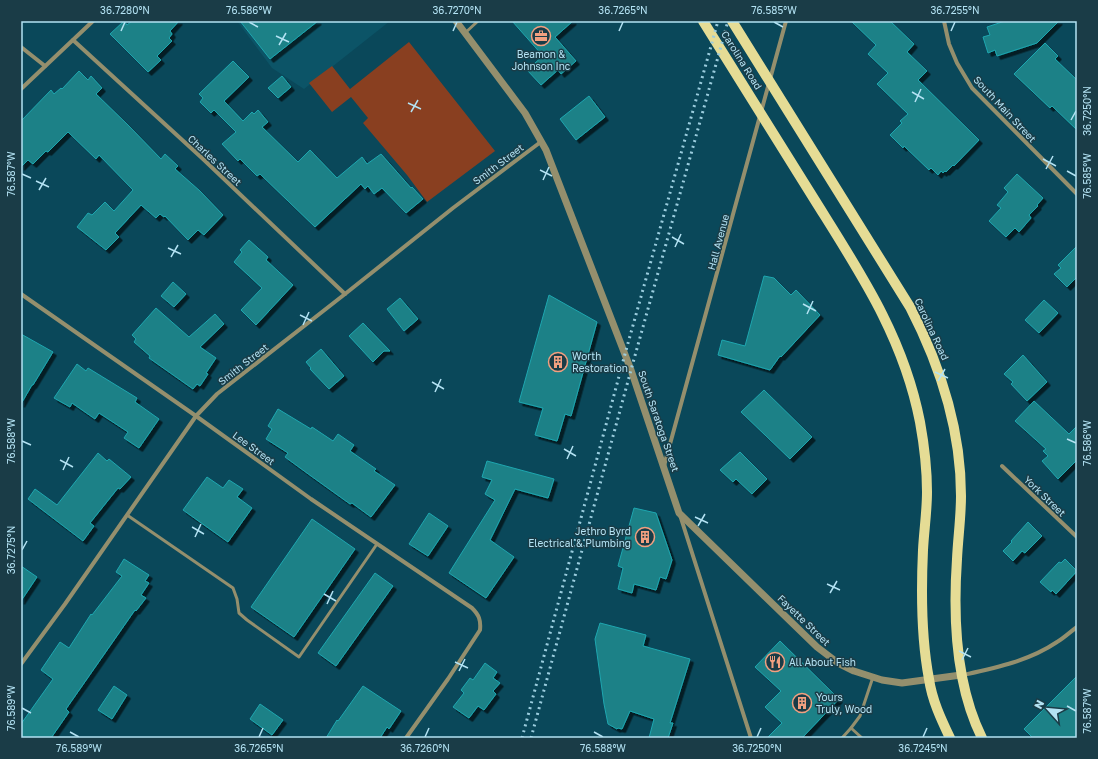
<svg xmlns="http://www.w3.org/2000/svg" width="1098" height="759" viewBox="0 0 1098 759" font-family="'Golos Text',sans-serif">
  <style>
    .built { fill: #0c5467 }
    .green { fill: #893f20 }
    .building { fill: #1d8187; stroke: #1ea7b0; filter: url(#shadow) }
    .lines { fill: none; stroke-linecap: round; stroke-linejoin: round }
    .service { stroke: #948f6d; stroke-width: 3 }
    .minor { stroke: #948f6d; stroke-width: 4 }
    .tertiary { stroke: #948f6d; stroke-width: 7 }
    .primary { stroke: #e5dc95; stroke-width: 10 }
    .rail { stroke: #9bcdde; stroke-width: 3; stroke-dasharray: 2 4; stroke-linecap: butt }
    .ticks { fill: none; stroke: #b3e2f3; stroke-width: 1.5 }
    .labels { text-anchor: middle; stroke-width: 3; stroke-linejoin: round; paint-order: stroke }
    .poi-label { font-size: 10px; fill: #b3e2f3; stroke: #1a3c47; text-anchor: start }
    .street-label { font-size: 10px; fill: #b3e2f3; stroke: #1a3c47 }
    .neatline { fill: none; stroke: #b3e2f3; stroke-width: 1.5 }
    .ticks-label { font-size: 10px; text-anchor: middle; fill: #b3e2f3 }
  </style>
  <defs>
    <filter id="shadow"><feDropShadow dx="3.5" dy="3.5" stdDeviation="0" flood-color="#0009"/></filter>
  </defs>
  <rect width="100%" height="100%" fill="#0a485a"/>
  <polygon class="built" points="237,21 390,21 304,89 272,68"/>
  <polygon class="green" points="409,42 495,151 427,202 407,175 363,123 368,118 351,97 332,112 309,83 332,66 350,89"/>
  <g class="building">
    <polygon points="124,21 127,25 132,21 179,21 170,31 172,34 169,38 172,41 157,56 161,60 148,72 110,34"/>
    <polygon points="240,21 318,21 270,59"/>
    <polygon points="512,21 573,21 555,37 576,61 561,74 558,70 541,85 527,70 543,56"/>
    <polygon points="851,21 890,21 914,44 907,52 927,71 918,80 979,140 954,166 953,165 946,172 945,171 943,173 941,171 938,175 931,168 929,170 904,146 903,148 890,135 902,123 900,121 908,114 877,84 888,73 868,54 876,45"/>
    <polygon points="1005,21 1059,21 1037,43 997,56 995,50 988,53 983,37 990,35 987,27"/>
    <polygon points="1045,43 1058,56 1055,59 1077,80 1077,130 1052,106 1050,108 1014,74"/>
    <polygon points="233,61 249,77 224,101 243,121 252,112 254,114 258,110 268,122 262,127 298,162 310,150 337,178 362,157 367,164 381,154 404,180 411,188 412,187 423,199 406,213 382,188 374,194 368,186 365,189 361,184 315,227 260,174 257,176 240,159 238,161 222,144 236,132 214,110 211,113 200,102 203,98 199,94"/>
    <polygon points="79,71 88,80 91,76 102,88 96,94 128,125 161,159 165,154 178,166 175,169 200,191 223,215 204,235 198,230 188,240 165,216 164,217 160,214 156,218 141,205 115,233 119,237 106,250 77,227 88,213 92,215 105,202 114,211 133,190 99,155 96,159 68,132 48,152 46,151 33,164 28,160 21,167 21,121 51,90 54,94 61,88 62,89"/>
    <polygon points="282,76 291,87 278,98 268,88"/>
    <polygon points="589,96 605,117 576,140 560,119"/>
    <polygon points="1017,174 1043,198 1037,205 1038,206 1029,215 1031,218 1019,232 1015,228 1006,237 989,221 1001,208 997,205 1008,192 1004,188"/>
    <polygon points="249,240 268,257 266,260 293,285 256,325 241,310 262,288 234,262 242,252 240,250"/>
    <polygon points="1077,246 1077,277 1067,287 1054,274 1061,268 1058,265"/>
    <polygon points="764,276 774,278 791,295 796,290 820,315 781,357 780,356 770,370 718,355 722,340 745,346"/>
    <polygon points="173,282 186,294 174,307 161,296"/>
    <polygon points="549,295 597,322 571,416 565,414 557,441 535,435 543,408 519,402"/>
    <polygon points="400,298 418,319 404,331 387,309"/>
    <polygon points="1044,300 1058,313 1039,333 1025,320"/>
    <polygon points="156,308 189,337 215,314 224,324 200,347 216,358 206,373 208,374 200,386 197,384 193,389 149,358 150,356 134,342 136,339 132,335"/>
    <polygon points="363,323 390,351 384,351 373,362 349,336"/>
    <polygon points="21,334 53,352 33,385 32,385 21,404"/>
    <polygon points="321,349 344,376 329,389 310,369 311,368 306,362"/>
    <polygon points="1023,355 1047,382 1027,401 1011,384 1013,382 1004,374"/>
    <polygon points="77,364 86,371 88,368 137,398 135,402 159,419 139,448 124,438 128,432 99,413 95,419 72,403 70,407 54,398"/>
    <polygon points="764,390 812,437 790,459 741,412"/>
    <polygon points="1034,401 1069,434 1077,426 1077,460 1058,479 1042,461 1048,456 1043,451 1046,449 1015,421"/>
    <polygon points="278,409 311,429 312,427 333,441 338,434 354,445 350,451 376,469 374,471 395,485 371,517 352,503 350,504 311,476 285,457 288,453 266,439 272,429 268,426"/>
    <polygon points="740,452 767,479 752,494 736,479 733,482 720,470"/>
    <polygon points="98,453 107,461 109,459 131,477 120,489 118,488 90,523 94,526 83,541 28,499 35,489 57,505"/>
    <polygon points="487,461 554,479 548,498 515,489 490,540 514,557 486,598 449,573 495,500 485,494 492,480 482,477"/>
    <polygon points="207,477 223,488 229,480 243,489 237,497 252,508 228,542 183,510"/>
    <polygon points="634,508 656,513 672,560 666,579 660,577 656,590 634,584 632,593 618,589 623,568 618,566"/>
    <polygon points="429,513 448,526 428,556 409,544"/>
    <polygon points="312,519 355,549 294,637 251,607"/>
    <polygon points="1028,522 1042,536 1025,553 1022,551 1013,561 1003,551 1012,542 1011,541"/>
    <polygon points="124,559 149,575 145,581 149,583 141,595 146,598 136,611 135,610 66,709 69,712 51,738 21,738 21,724 53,679 41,670 60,642 69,648 91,614 92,615 122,576 116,572"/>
    <polygon points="1065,559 1077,571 1056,594 1052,590 1051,592 1040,582 1059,562 1061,563"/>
    <polygon points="21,566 37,577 21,601"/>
    <polygon points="375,573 393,586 336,666 318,653"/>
    <polygon points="600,623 646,635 643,646 690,659 670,723 673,723 668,738 649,738 654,719 630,711 622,729 618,728 617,729 608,724 604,704 595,639"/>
    <polygon points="780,641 839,699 802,738 767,738 782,723 765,707 781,691 755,667"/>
    <polygon points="485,663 497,672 493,678 500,683 493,691 496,694 484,710 478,706 469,718 453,707 464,693 461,690 470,678 473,680"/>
    <polygon points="1077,676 1077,738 1033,738 1024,729"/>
    <polygon points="114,686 127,695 112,719 98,710"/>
    <polygon points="363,686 401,711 389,729 387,727 380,738 326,738 337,720 338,721"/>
    <polygon points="260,704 283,720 272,735 250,719"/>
  </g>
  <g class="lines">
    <g class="service">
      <polyline points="465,33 478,21"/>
      <polyline points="127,515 233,588 237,599 239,613 247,620 299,657 377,544"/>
      <polyline points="851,728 862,738"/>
      <polyline points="842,738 851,728 860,716 873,677"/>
    </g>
    <g class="minor">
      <polyline points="944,21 949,44 957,63 972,88 1077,194"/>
      <polyline points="73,40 203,159 345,294"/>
      <polyline points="21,47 45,66"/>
      <polyline points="21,89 93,21"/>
      <path d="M21 294 196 416 311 499 472 608C479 615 481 620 480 630L448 679 406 738"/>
      <polyline points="664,466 786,21"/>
      <polyline points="1002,466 1077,537"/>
      <polyline points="680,515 751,738"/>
      <polyline points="21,664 65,604 196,416 217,394 345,294 453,208 542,141"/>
      <path d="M963 675C995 668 1029 661 1057 642 1064 638 1070 632 1077 627"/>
    </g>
    <polyline class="tertiary" points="456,21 525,113 546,150 631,370 679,513 817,647 838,663 854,671 882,680 902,683 961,675"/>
    <g class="primary">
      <path d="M703 21C739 79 775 136 811 194 857 268 903 334 920 422 924 444 927 468 927 492 927 511 924 531 923 550 921 593 921 637 929 679 932 700 941 719 950 738"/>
      <path d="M732 21 910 307C940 365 961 429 961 496 961 517 958 538 957 559 953 617 956 686 982 738"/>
    </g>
    <g class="rail">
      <polyline points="522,738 625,354 718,21"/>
      <polyline points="531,738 631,370 728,21"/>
    </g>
  </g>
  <path class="ticks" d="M249 22 258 27M774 22 783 27M121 31 125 22M453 31 457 22M619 31 623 22M951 31 955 22M276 36 289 42M279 45 286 33M912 92 924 99M915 102 921 89M408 103 421 109M411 112 418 100M1071 120 1076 111M1043 159 1056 166M1046 169 1053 156M540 170 552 176M1067 171 1076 176M22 174 31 178M543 180 549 167M36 181 49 187M39 190 46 178M672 237 684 244M675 247 681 234M168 248 181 254M171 257 178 245M803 304 816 311M807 314 813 301M300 315 312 321M303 325 309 312M935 372 948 378M938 381 945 369M432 382 444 389M435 392 441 379M1067 439 1076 443M22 441 31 445M564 449 576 456M567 459 573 446M60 460 73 467M63 470 69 457M695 517 708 523M698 526 705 514M192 527 204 534M195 537 201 524M22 550 27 541M827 584 840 590M830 593 837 581M324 594 336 601M327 604 333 591M959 651 971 657M962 660 968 648M455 662 468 668M459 671 465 659M1067 706 1076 711M22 708 31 713M70 732 79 737M594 732 603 737M259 737 263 728M425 737 429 728M757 737 761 728M923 737 927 728"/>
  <defs>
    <g id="office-ring" transform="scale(1)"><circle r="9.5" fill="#1a3c47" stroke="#f2a080" stroke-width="1.5"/><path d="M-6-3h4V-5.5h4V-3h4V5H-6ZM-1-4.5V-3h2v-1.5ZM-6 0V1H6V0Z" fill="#f2a080"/></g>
    <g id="building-ring" transform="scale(1)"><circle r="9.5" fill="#1a3c47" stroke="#f2a080" stroke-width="1.5"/><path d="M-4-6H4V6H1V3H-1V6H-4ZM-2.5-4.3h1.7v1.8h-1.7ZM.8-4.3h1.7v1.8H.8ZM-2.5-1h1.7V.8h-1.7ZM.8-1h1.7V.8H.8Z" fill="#f2a080"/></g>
    <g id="restaurant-ring" transform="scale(1)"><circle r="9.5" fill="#1a3c47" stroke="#f2a080" stroke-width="1.5"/><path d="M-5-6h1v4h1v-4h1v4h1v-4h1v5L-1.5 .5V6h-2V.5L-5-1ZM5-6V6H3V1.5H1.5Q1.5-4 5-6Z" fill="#f2a080"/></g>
  </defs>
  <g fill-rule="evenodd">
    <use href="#office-ring" x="541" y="36"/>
    <use href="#building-ring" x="558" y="362"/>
    <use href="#building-ring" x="645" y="537"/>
    <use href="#restaurant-ring" x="775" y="662"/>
    <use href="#building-ring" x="802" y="703"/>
  </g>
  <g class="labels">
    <g class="poi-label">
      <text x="541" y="58" text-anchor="middle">Beamon &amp;<tspan x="541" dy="12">Johnson Inc</tspan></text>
      <text x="572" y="360">Worth<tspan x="572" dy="12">Restoration</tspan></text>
      <text x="631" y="535" text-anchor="end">Jethro Byrd<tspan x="631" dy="12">Electrical &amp; Plumbing</tspan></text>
      <text x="789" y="666">All About Fish</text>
      <text x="816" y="701">Yours<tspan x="816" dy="12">Truly, Wood</tspan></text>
    </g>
    <g class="street-label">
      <text transform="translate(742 60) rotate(58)" y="4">Carolina Road</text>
      <text transform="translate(1005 109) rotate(47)" y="4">South Main Street</text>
      <text transform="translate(215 160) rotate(43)" y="4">Charles Street</text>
      <text transform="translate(498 164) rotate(-37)" y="4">Smith Street</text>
      <text transform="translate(718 242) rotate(-75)" y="4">Hall Avenue</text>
      <text transform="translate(932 329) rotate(65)" y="4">Carolina Road</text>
      <text transform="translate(243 364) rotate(-38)" y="4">Smith Street</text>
      <text transform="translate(659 421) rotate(71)" y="4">South Saratoga Street</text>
      <text transform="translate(254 448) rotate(36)" y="4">Lee Street</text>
      <text transform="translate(1045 496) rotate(44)" y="4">York Street</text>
      <text transform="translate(804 620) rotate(44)" y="4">Fayette Street</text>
    </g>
  </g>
  <rect width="1098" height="759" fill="none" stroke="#1a3c47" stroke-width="44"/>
  <g transform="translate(1048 709) rotate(297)" stroke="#1a3c47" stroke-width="3" paint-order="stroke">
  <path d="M0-3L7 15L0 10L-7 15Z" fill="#b3e2f3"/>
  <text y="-6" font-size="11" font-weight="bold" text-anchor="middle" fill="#b3e2f3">N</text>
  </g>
  <rect x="22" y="22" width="1054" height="715" class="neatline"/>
  <g class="ticks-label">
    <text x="125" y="14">36.7280°N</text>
    <text x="249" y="14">76.586°W</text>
    <text x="457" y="14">36.7270°N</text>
    <text x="623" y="14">36.7265°N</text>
    <text x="774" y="14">76.585°W</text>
    <text x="955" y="14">36.7255°N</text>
    <text transform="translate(1087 111) rotate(-90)" y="4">36.7250°N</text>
    <text transform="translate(11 174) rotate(-90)" y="4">76.587°W</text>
    <text transform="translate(1087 176) rotate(-90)" y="4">76.585°W</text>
    <text transform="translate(11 441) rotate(-90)" y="4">76.588°W</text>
    <text transform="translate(1087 443) rotate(-90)" y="4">76.586°W</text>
    <text transform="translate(11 550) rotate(-90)" y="4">36.7275°N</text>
    <text transform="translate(11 708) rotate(-90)" y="4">76.589°W</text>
    <text transform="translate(1087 711) rotate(-90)" y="4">76.587°W</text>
    <text x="79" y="752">76.589°W</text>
    <text x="259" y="752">36.7265°N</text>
    <text x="425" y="752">36.7260°N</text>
    <text x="603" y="752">76.588°W</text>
    <text x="757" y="752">36.7250°N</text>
    <text x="923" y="752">36.7245°N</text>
  </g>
</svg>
